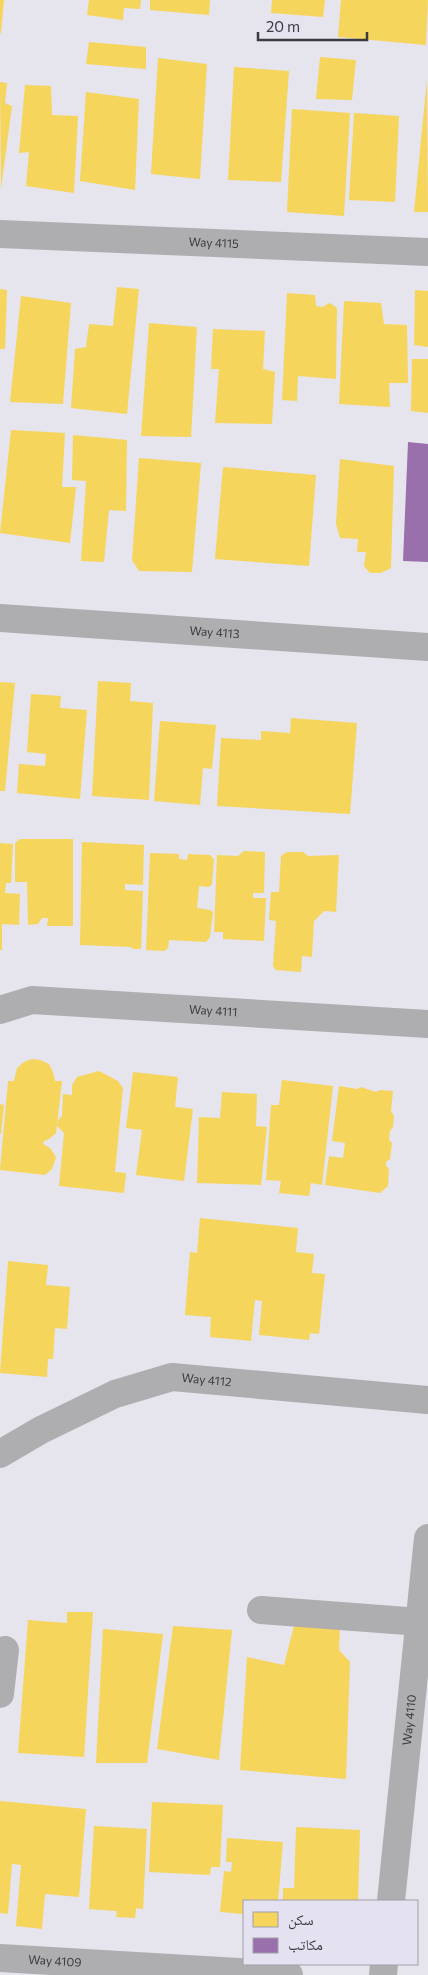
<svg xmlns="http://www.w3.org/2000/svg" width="428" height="1975" viewBox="0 0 428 1975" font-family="Commissioner,'Noto Naskh Arabic',sans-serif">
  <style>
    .homes { fill: #f6d55c }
    .offices { fill: #9970ab }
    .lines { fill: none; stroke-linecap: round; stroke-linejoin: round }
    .minor { stroke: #aeadb0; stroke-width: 28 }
    .labels { text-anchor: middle; stroke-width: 5; stroke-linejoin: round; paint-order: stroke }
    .street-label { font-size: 12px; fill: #3c3a40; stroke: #e4e1f0 }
  </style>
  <rect width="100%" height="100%" fill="#e6e4ec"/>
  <g class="homes">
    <polygon points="0,0 4,0 1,33 0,33"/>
    <polygon points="89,0 141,0 140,9 124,8 123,20 87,15"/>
    <polygon points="150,0 210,0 209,15 150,10"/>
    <polygon points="272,0 325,0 323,17 271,13"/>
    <polygon points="341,0 428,0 426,45 338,37"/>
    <polygon points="89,42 146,47 146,69 86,64"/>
    <polygon points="320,57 356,60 352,100 316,99"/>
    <polygon points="158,58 207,64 200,179 151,174"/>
    <polygon points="234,67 289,71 281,182 228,180"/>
    <polygon points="427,79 428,212 414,212"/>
    <polygon points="0,82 7,83 5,103 12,106 1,189"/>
    <polygon points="25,85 51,86 52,115 78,116 74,193 26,186 29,152 19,153"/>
    <polygon points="86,92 139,99 135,190 80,181"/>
    <polygon points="292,109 350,113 344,216 287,212"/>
    <polygon points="354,113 399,116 395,202 349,200"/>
    <polygon points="117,287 139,289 127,414 71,408 75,349 86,347 89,324 113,326"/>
    <polygon points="0,289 7,290 5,349 0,349"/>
    <polygon points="415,290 428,291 428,347 414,345"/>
    <polygon points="287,293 315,295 316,306 322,307 330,303 337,308 336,379 298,376 297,401 282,400"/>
    <polygon points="21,296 71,303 63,404 10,402"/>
    <polygon points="344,301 381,303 384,324 407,325 408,383 389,383 390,407 339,404"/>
    <polygon points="149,323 197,327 191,437 141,436"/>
    <polygon points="213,329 265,331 263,369 275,372 272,424 215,423 219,369 211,369"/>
    <polygon points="412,359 428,359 428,413 411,411"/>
    <polygon points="11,430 65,433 62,487 76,487 70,543 0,533"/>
    <polygon points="73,435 127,440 126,511 109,510 104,562 81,561 86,481 72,480"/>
    <polygon points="139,458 201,463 192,572 139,571 132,560"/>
    <polygon points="340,459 394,466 391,568 381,573 370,573 364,566 366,552 357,552 358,539 340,538 336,524"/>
    <polygon points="223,467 316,475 309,566 215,559"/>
    <polygon points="98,681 131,683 130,701 153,703 149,800 92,796"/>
    <polygon points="0,682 15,683 5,791 0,791"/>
    <polygon points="31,694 61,696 60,708 87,710 80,799 17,793 19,764 45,766 46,754 27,752"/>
    <polygon points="291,718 357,723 350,814 217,806 221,738 261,740 261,731 290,733"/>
    <polygon points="160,721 216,725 212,769 203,768 200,805 154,801"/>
    <polygon points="20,839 73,839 73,926 47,926 48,918 42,918 38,924 28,925 27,882 15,882 15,843"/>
    <polygon points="82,842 144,845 143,885 125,884 125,890 143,891 141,949 134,949 130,947 80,945"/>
    <polygon points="0,843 13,844 11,883 6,883 5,893 20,894 19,925 2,924 2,950 0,950"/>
    <polygon points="244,851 265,852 264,893 253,893 253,898 266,898 264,941 223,939 223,932 214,932 217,855 238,856"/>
    <polygon points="287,852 303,852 308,856 339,855 336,912 324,911 314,921 312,957 302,956 301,972 276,970 273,966 276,921 269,920 271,892 279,892 281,856"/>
    <polygon points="150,853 179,854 179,859 187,860 188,854 210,855 214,859 212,884 209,887 199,886 197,908 210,910 213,912 210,937 206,942 169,940 168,948 164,951 146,950"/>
    <polygon points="32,1059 40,1060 49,1064 53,1072 55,1081 62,1081 56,1133 49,1139 44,1141 43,1144 50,1148 56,1157 52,1169 45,1175 0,1170 8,1081 14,1081 17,1068 24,1062"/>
    <polygon points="99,1071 118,1081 123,1088 115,1172 126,1173 124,1193 59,1186 64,1133 57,1126 58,1120 62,1116 63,1094 72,1095 72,1085 77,1077"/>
    <polygon points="133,1072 178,1077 175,1107 193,1109 184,1181 136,1175 142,1130 126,1128"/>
    <polygon points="282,1080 333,1086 322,1185 311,1183 309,1196 279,1193 281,1181 266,1180 271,1105 279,1105"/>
    <polygon points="339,1086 357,1089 361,1087 376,1092 380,1090 393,1091 391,1111 394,1116 393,1127 390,1131 389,1140 392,1143 390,1159 386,1162 386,1166 389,1169 388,1186 380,1193 325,1185 329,1156 343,1158 345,1143 332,1141"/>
    <polygon points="222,1092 257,1094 256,1126 267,1127 261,1185 197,1183 199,1117 220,1118"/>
    <polygon points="0,1104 4,1105 1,1134 0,1134"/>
    <polygon points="200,1218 298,1228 296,1252 314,1254 312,1273 325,1274 319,1334 310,1333 309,1340 259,1335 262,1301 255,1300 251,1341 210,1337 211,1317 185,1315 190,1252 197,1253"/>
    <polygon points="8,1261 48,1265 46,1285 70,1287 67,1329 55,1328 53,1359 48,1359 47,1377 0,1373"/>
    <polygon points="67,1612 93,1612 84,1757 18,1753 28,1620 67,1623"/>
    <polygon points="295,1622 340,1625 339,1650 350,1662 346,1779 240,1770 247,1657 284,1665"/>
    <polygon points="173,1626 232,1630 219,1760 157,1749"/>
    <polygon points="103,1629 163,1634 147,1763 96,1763"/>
    <polygon points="0,1801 86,1809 79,1897 45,1894 42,1929 16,1926 21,1865 12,1864 8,1914 0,1913"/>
    <polygon points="152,1802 223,1805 220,1867 211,1867 210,1875 149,1872"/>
    <polygon points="94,1826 147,1829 143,1909 136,1908 135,1918 116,1917 117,1911 89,1909"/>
    <polygon points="296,1827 360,1830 358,1901 283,1901 283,1888 294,1888"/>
    <polygon points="227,1838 283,1842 278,1901 244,1901 243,1914 220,1912 224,1871 231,1872 232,1862 226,1862"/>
  </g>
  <polygon class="offices" points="408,442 428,444 428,562 403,561"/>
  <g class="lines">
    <g class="minor">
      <path id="s1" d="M0 234 428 252"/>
      <path id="s2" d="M0 618 428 647"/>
      <path id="s3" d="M0 1010 32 1000 428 1024"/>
      <path id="s4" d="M0 1454 41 1430 115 1394 172 1377 428 1400"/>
      <polyline points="261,1610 420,1622"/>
      <polyline points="0,1694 5,1650"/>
      <path id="s5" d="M391 1901 428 1538"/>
      <path id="s6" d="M0 1958 289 1975"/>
      <polyline points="383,1975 384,1964"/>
    </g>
  </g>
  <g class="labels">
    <g class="street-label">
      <text dy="4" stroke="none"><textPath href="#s1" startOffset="214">Way 4115</textPath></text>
      <text dy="4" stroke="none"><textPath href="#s2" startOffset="215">Way 4113</textPath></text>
      <text dy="4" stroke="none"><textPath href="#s3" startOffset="215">Way 4111</textPath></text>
      <text dy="4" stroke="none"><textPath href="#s4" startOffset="224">Way 4112</textPath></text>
      <text dy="4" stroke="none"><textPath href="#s5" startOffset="182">Way 4110</textPath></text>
      <text dy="4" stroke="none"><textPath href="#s6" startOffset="55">Way 4109</textPath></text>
    </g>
  </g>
  <rect x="243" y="1900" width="175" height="65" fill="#e4e1f0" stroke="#a19eaa"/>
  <rect x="253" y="1912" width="25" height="15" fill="#f6d55c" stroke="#a19eaa"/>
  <text x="288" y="1925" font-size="15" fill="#3c3a40">سكن</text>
  <rect x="253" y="1938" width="25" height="15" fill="#9970ab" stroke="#a19eaa"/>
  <text x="288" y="1950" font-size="15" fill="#3c3a40">مكاتب</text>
  <path d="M258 32v8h109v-8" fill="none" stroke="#3c3a40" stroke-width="2.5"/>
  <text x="266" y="32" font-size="15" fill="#3c3a40" stroke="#e4e1f0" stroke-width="4" paint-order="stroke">20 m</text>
</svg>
